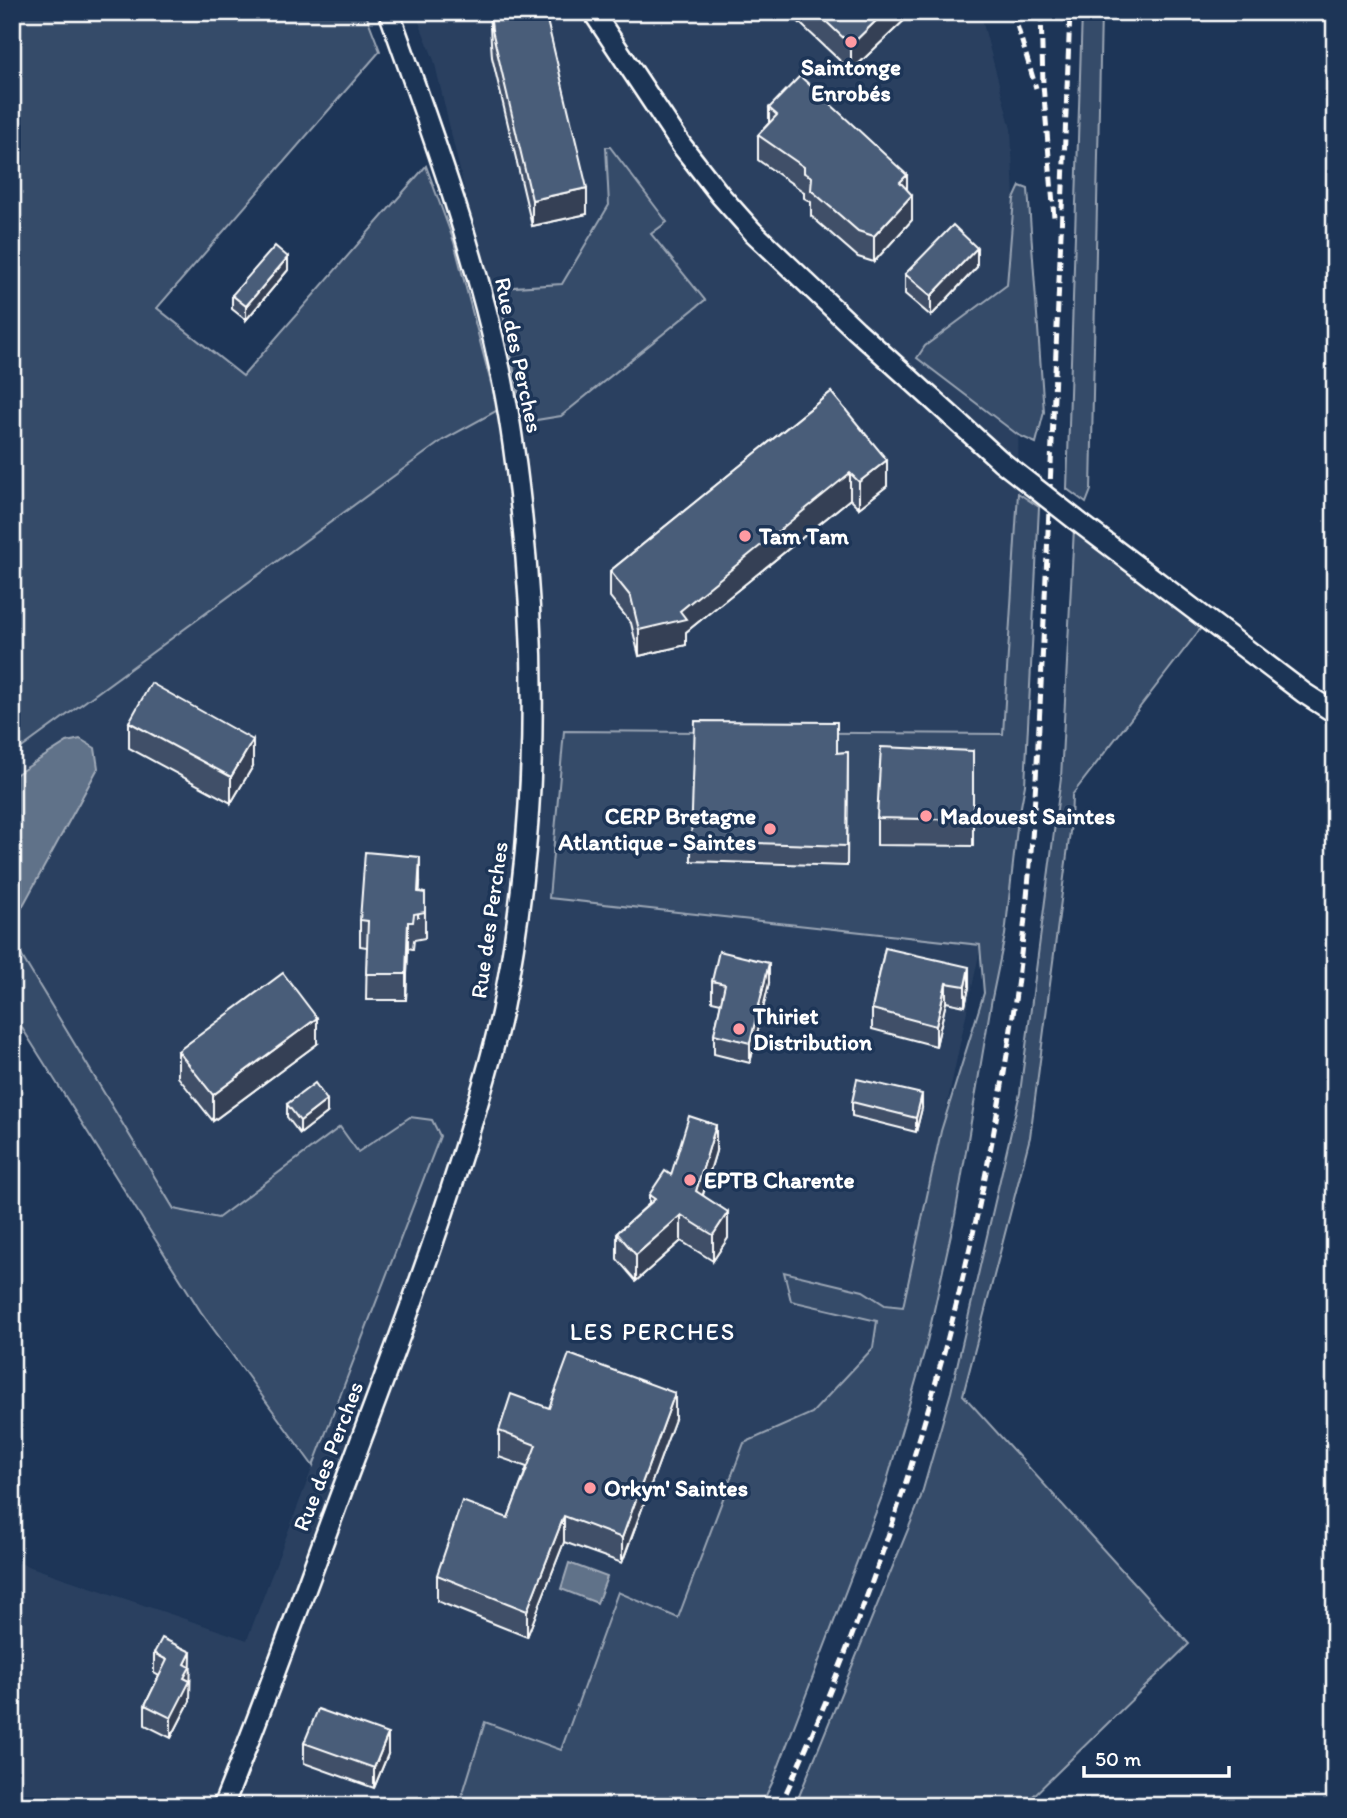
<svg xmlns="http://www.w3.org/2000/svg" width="1347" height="1818" viewBox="0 0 1347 1818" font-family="Itim,sans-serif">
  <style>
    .built { fill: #2a4161 }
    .green { fill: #364b69; stroke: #9aa5b4; stroke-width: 2 }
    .water { fill: #617289; stroke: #a0aab8; stroke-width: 2 }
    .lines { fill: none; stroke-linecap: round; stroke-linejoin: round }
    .minor-casing { stroke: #fff; stroke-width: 24 }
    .minor { stroke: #1d3557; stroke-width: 19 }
    .rail { stroke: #fff; stroke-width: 5; stroke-dasharray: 10 5; stroke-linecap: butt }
    .minor-bridge-casing { stroke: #fff; stroke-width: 24; stroke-linecap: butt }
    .minor-bridge { stroke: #1d3557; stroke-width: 19 }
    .wall { fill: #405068; stroke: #fff; stroke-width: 2 }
    .shaded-wall { fill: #344155; stroke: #fff; stroke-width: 2 }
    .building { fill: #4a5d79; stroke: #fff; stroke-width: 2 }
    .poi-dot { fill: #ff9aa2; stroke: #1d3557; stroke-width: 2.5 }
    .labels { text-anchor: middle; stroke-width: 7; stroke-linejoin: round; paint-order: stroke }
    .poi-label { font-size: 23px; font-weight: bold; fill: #fff; stroke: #1d3557; text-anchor: start }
    .street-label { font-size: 23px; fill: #fff; stroke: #1d3557 }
    .neighbourhood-label { font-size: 24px; letter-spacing: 2px; fill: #fff; stroke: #1d3557 }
  </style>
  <rect width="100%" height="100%" fill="#1d3557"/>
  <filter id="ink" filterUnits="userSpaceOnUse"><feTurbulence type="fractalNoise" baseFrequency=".0143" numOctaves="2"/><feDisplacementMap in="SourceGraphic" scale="14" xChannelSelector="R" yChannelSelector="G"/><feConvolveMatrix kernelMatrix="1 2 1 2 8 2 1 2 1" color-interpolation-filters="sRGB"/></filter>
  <g filter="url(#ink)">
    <polygon class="built" points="415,12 980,12 1011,129 1014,199 1007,285 1019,360 1018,493 1003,735 564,731 549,898 981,945 905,1302 850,1480 744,1443 678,1618 618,1593 561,1750 485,1722 459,1806 12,1806 12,1567 19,1563 247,1640 313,1466 201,1312 12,1012 12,755 443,440 514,401 434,60"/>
    <g class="green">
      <polygon points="12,12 365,12 380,51 157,308 243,376 426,166 454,242 498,410 443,440 12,755"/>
      <polygon points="1082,12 1101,12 1091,490 1086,503 1067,489"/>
      <polygon points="606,147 610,147 667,222 651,234 705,300 561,416 524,422 498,288 562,284 609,205"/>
      <polygon points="1020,186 1028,189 1044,412 1036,443 1018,435 917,358 925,346 1007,285 1014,199"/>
      <polygon points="1018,493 1039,507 1025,785 1017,828 1005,935 992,998 955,1216 926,1346 884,1491 773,1781 761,1806 459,1806 485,1722 561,1750 618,1592 678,1618 744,1443 812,1413 873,1348 877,1321 791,1301 784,1272 863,1291 885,1305 903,1307 941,1131 984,993 980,945 549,898 564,731 1003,734"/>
      <polygon points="1074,528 1201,628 1072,795 1071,824 1030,1137 963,1395 1189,1644 1023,1806 795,1806 920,1500 951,1392 1020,1093 1061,778"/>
      <polygon points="12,940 174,1209 218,1218 340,1127 358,1152 410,1117 432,1120 440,1136 313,1466 201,1312 12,1012"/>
    </g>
    <g class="water">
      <polygon points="80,739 95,748 98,768 20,911 12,913 12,777 67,742"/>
      <polygon points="569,1563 607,1577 597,1603 561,1589"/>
    </g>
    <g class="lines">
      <g class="minor-casing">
        <g id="minor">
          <polyline points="593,12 682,146 721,196 753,232 856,330 1002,462"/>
          <polyline points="1076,520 1304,693 1335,713"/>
          <path d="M223 1806C269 1693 309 1578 352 1464 389 1365 427 1266 459 1164 475 1114 491 1063 502 1011 535 847 540 675 521 508 516 462 510 415 500 369 474 247 431 130 389 12"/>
        </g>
      </g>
      <use href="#minor" class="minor"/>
      <g class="rail">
        <polyline points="1013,12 1036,88"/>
        <polyline points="1041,12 1043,84 1054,217"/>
        <path d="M780 1806C900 1546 979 1270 1017 986 1036 843 1040 699 1047 555 1055 374 1063 193 1070 12"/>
      </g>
      <g class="minor-bridge-casing">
        <polyline id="minor-bridge" points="1002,462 1076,520"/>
      </g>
      <use href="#minor-bridge" class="minor-bridge"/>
    </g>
    <g class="wall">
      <polygon points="489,12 545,12 587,214 532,226 492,57"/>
      <polygon points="788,12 913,12 851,71"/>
      <polygon points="769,108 907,190 912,220 874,262 858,257 811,216 811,202 804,198 804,192 758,160 758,135 769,123"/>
      <polygon points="977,267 931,316 905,294 905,274"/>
      <polygon points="288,270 246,320 232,309 232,295"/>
      <polygon points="831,392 887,486 859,508 850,499 686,632 686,645 639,656 631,623 610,597 610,571"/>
      <polygon points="129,722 253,766 231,803 129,748"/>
      <polygon points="973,751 973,846 877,845 877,818"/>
      <polygon points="848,752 847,866 691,861 691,841 837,753"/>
      <polygon points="420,883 419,892 425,893 425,938 414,940 413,949 408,948 406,1000 366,1000 367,947 360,946 360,920"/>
      <polygon points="885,948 969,987 965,1006 946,1002 936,1046 872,1029 872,1009"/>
      <polygon points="712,981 769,983 750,1063 714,1054 714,1034 721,1003 712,1001"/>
      <polygon points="317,1044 213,1121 178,1077 178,1051"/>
      <polygon points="852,1102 922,1108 916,1132 852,1116"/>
      <polygon points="287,1104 327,1113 300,1134 287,1117"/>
      <polygon points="716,1151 703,1195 728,1238 713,1261 681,1241 636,1281 617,1259 617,1233 649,1204 649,1195 671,1175"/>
      <polygon points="549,1408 675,1419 622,1563 564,1542 527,1637 437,1601 437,1575 508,1518 527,1467 499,1457 499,1431"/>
      <polygon points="154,1653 191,1672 190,1674 190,1701 171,1738 145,1725 145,1705 159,1676 154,1673"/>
      <polygon points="304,1743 388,1754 374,1788 304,1763"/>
    </g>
    <g class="shaded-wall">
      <polygon points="885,12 913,12 851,71 851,45"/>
      <polygon points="907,175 907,201 900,182"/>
      <polygon points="587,188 587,214 532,226 532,200"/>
      <polygon points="912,195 912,220 874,262 874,236"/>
      <polygon points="977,248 977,267 931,316 931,296"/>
      <polygon points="288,257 288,270 246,320 246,306"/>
      <polygon points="887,460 887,486 859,508 859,482"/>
      <polygon points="850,473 850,499 686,632 686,645 639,656 639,630"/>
      <polygon points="253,740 253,766 231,803 231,777"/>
      <polygon points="420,857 420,883 418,918 418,892"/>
      <polygon points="408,922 408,948 406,1000 406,974"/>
      <polygon points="769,963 769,983 750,1063 750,1043"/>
      <polygon points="969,967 969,987 965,1006 965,986"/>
      <polygon points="946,983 946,1002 936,1046 936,1026"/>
      <polygon points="317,1018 317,1044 213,1121 213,1095"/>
      <polygon points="922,1094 922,1108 916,1132 916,1118"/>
      <polygon points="327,1100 327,1113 300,1134 300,1121"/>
      <polygon points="716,1125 716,1151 696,1217 696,1191"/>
      <polygon points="728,1212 728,1238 713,1261 713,1235"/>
      <polygon points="681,1215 681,1241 636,1281 636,1255"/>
      <polygon points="675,1393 675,1419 622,1563 622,1538"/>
      <polygon points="564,1516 564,1542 527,1637 527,1611"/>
      <polygon points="191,1652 190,1701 171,1738 171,1718 185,1664"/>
      <polygon points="388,1734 388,1754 374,1788 374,1768"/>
    </g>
    <g class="building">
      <polygon points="490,12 545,12 587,188 532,200 492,30"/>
      <polygon points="816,12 885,12 851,45"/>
      <polygon points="800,76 907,175 900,182 912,195 874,236 858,231 811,190 812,177 804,173 804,167 758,135 777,115 769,108"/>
      <polygon points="953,225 977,248 931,296 905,274"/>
      <polygon points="275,246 288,257 246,306 232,295"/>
      <polygon points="831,392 887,460 859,482 850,473 680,611 686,619 639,630 631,597 610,571"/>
      <polygon points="151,683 253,740 231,777 129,722"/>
      <polygon points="695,721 837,722 837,753 848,752 847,846 691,841"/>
      <polygon points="881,747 973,751 973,820 877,818"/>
      <polygon points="365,852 420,857 418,892 425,893 425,912 414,914 413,922 408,922 406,974 366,974 368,921 360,920"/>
      <polygon points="885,948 969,967 965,986 946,983 936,1026 872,1009"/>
      <polygon points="719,951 769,963 750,1043 714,1034 725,984 712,981"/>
      <polygon points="283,973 317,1018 213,1095 178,1051"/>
      <polygon points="857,1079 922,1094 916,1118 852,1102"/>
      <polygon points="315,1083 327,1100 300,1121 287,1104"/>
      <polygon points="689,1116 716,1125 696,1191 728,1212 713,1235 681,1215 636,1255 617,1233 655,1199 649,1195 665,1171 671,1175"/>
      <polygon points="569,1354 675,1393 622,1538 564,1516 527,1611 437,1575 462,1501 508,1518 536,1445 499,1431 511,1394 549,1408"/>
      <polygon points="162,1638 191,1652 185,1664 190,1667 184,1678 190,1681 171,1718 145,1705 167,1660 154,1653"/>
      <polygon points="318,1709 388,1734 374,1768 304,1743"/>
    </g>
  </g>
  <g class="poi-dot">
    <circle cx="851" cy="42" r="7"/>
    <circle cx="745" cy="536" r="7"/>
    <circle cx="926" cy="816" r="7"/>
    <circle cx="770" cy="829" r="7"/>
    <circle cx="739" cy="1029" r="7"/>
    <circle cx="690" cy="1180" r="7"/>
    <circle cx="590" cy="1488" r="7"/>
  </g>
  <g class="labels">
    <g class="poi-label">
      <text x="851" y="75" text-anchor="middle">Saintonge<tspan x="851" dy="26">Enrobés</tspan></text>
      <text x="759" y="544">Tam Tam</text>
      <text x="756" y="824" text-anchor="end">CERP Bretagne<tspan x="756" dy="26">Atlantique - Saintes</tspan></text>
      <text x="940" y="824">Madouest Saintes</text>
      <text x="753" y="1024">Thiriet<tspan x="753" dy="26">Distribution</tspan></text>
      <text x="704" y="1188">EPTB Charente</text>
      <text x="604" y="1496">Orkyn' Saintes</text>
    </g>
    <g class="street-label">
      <text transform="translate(519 355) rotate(78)" y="8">Rue des Perches</text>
      <text transform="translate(489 920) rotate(-82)" y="8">Rue des Perches</text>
      <text transform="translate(328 1456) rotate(-69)" y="8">Rue des Perches</text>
    </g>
    <g class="neighbourhood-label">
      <text x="653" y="1340">LES PERCHES</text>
    </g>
  </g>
  <rect width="1347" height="1818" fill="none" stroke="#1d3557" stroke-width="42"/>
  <rect x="21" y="21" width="1305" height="1776" fill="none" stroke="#fff" stroke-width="2.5" filter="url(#ink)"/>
  <path d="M1084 1766v10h145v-10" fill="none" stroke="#ffffff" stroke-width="3.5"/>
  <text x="1095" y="1766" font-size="21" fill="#ffffff" stroke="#1d3557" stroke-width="5" paint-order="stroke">50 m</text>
</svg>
